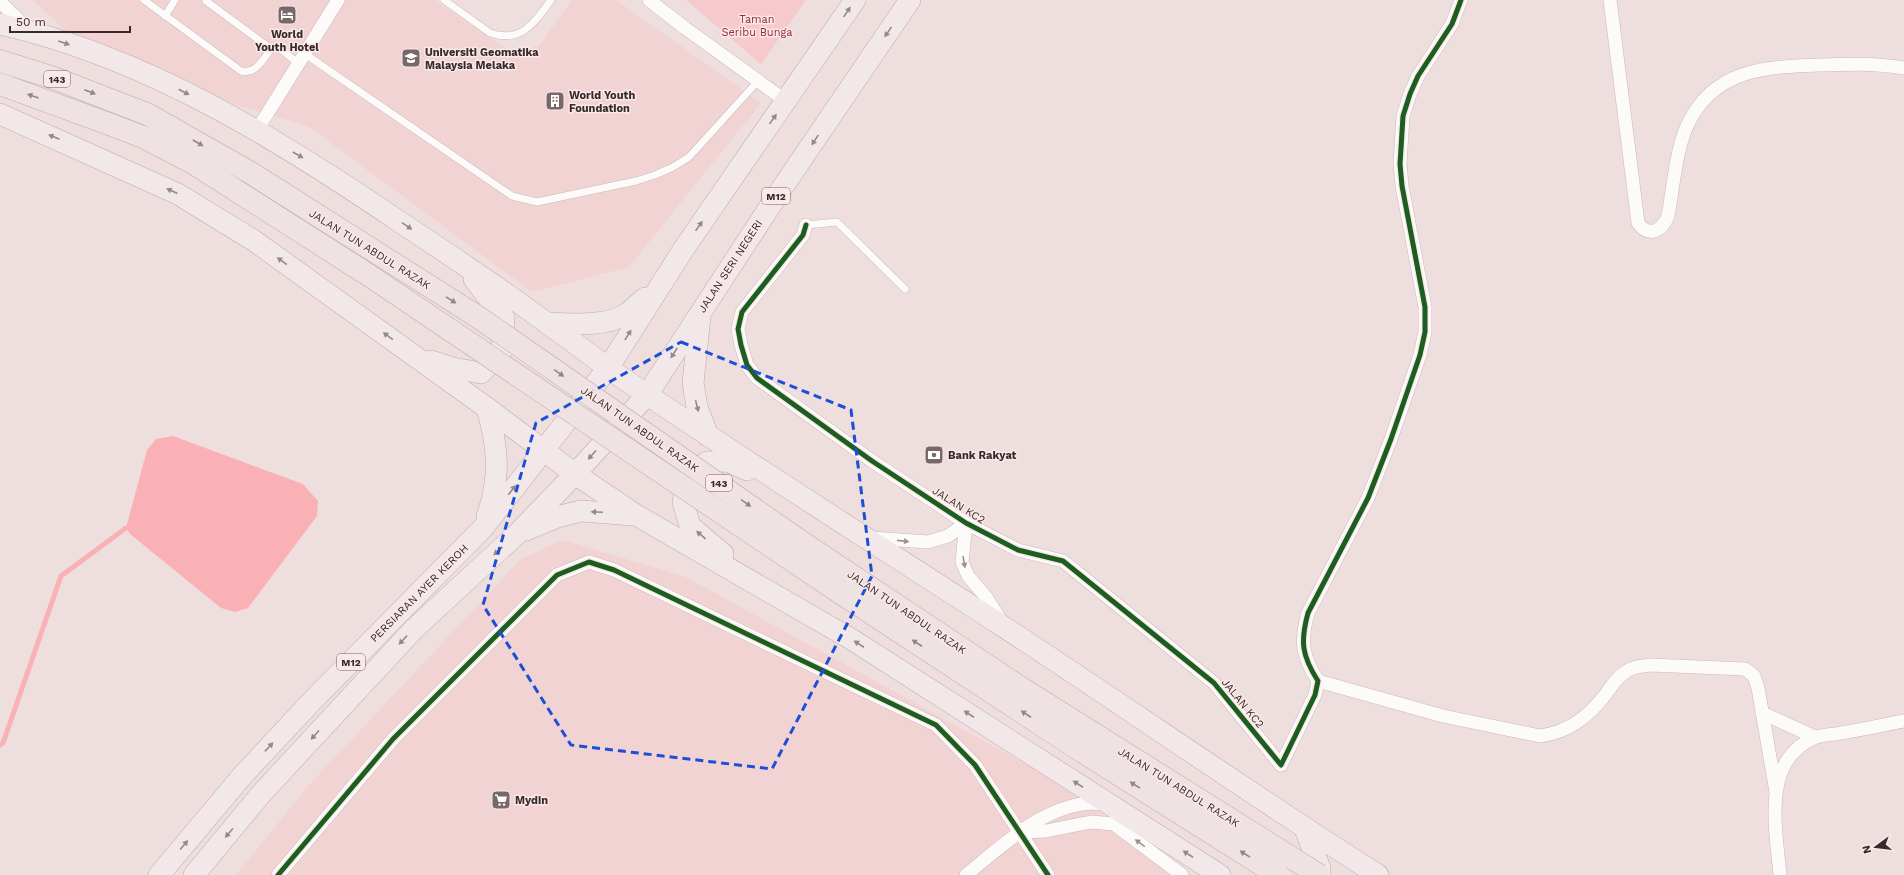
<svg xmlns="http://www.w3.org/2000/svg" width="1904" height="875" viewBox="0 0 1904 875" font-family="'Work Sans',sans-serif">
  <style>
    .built { fill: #f1d3d4 }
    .green { fill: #f6cacc }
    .water { fill: #fab1b6 }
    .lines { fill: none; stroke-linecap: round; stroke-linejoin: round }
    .stream { stroke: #fab1b6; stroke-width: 5 }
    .service-casing { stroke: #c8bbbb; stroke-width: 8 }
    .minor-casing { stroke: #c8bbbb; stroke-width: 14 }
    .primary-casing { stroke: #bfa9aa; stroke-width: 22 }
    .trunk-casing { stroke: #bfa9aa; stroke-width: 23 }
    .service { stroke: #fdfafa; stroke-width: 7 }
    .minor { stroke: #fdfafa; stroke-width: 13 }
    .primary { stroke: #f2e8e9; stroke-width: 21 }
    .trunk { stroke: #efe2e3; stroke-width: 22 }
    .trunk-bridge-casing { stroke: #bfa9aa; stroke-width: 23; stroke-linecap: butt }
    .trunk-bridge { stroke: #efe2e3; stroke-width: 22 }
    .cycleway-casing { stroke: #fbe8e8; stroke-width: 8 }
    .cycleway { stroke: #1b5e20; stroke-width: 5 }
    .oneway { fill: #94898a }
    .oneway2 { fill: #928687 }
    .oneway3 { fill: #9a9292 }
    .marked { fill: none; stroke: #1d4ed8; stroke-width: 3; stroke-dasharray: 8 5; stroke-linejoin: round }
    .labels { text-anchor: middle; stroke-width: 3; stroke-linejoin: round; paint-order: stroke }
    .shield { fill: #fbe8e8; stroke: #716364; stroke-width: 1 }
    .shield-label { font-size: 10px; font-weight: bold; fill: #362a2b }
    .park-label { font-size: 11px; fill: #97293c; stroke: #fbe8e8 }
    .poi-label { font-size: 11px; font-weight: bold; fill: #362a2b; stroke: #fbe8e8; text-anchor: start }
    .street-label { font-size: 11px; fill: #362a2b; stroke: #fbe8e8 }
  </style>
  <rect width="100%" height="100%" fill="#efdede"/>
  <g class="built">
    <polygon points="33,0 434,0 511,52 539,46 572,0 616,0 761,103 629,267 532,292 308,126 239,106 69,34"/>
    <polygon points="563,540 686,577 1031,767 1192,875 236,875 310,784 521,559"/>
  </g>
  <polygon class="green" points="686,0 806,0 761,64"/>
  <polygon class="water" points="173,436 303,484 318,501 317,516 248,608 235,612 221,608 130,534 126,528 147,450 156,439"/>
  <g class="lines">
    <polyline class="stream" points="0,745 3,743 61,576 126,528"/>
    <g class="service-casing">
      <g id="service">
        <path d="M144 0 241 71C256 75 263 59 271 49L278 47 299 64"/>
        <path d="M444 0 490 33C521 44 535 22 551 0"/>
        <polyline points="206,1 271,49"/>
        <polyline points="165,16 175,0"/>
        <polyline points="305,54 512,196 537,202 636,181 655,175 673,167 689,157 759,80"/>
        <polyline points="806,225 837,222 905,289"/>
      </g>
    </g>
    <g class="minor-casing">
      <g id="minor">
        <polyline points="649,0 685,28 786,101"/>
        <path d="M1610 0 1638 223C1649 238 1662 231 1668 216 1673 189 1676 150 1687 126 1713 69 1764 67 1819 65 1848 64 1875 63 1904 68"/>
        <polyline points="0,2 29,30"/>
        <polyline points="257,130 338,0"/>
        <path d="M806 225 803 235 742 312 738 329 741 345 747 365 757 378 872 461 966 523 1018 550 1063 561 1214 683 1281 765 1315 695 1318 681C1302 656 1300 642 1308 613L1368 498 1391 439 1420 355 1425 332V307L1402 186 1400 164 1403 116 1410 94 1418 76 1452 24 1461 0"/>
        <polyline points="966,523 962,562 968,576 986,597 1001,621"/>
        <polyline points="871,538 928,542 948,536 966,523"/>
        <path d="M1318 681 1443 716 1540 736C1569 732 1588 717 1606 694 1612 685 1618 676 1627 671 1634 666 1643 666 1651 665L1745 669 1754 676 1758 688 1776 792"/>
        <polyline points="1762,713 1815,737"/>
        <polyline points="1019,832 1046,831 1091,822 1114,824 1182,875"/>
        <polyline points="278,875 393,739 557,575 589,562 614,570 936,725 975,765 1048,875"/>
        <path d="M966 875C1003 845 1053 796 1105 804"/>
        <path d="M1780 875C1776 829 1761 761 1814 738 1822 734 1833 735 1841 733 1862 730 1883 725 1904 721"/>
      </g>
    </g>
    <g class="primary-casing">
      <g id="primary">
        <path d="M0 24C146 57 278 139 400 222 450 255 500 288 548 324 573 341 596 360 621 377 747 463 876 544 1004 627 1129 709 1252 795 1378 875"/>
        <polyline points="0,114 178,194 253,240 487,408 575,474 636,515 851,639 1220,875"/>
        <polyline points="700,316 693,383 697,407 708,436"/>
        <path d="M547 323C571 324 605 327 626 314 633 309 639 303 645 298"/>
        <polyline points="431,361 453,368 481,373 502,351 504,318 474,279"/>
        <path d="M487 516C501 478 498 447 487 408"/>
        <polyline points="526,530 557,517 581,511 634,515"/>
        <polyline points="723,554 690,526 683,502 688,478 707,462 728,461 747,470"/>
        <polyline points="1305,829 1320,868 1319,875"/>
        <polyline points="159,875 243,775 313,700 483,528 608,368 683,250 855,0"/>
        <polyline points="194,875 261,794 414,629 518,533 575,474 647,395 778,194 910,0"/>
      </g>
    </g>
    <g class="trunk-casing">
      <g id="trunk">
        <polyline points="0,61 54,78 113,101"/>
        <polyline points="0,84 109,124"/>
      </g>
    </g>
    <use href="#service" class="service"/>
    <use href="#minor" class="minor"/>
    <use href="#primary" class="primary"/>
    <use href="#trunk" class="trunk"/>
    <g class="trunk-bridge-casing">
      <g id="trunk-bridge">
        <polyline points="113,101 147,114 251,173 478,317 803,543 1018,686 1319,875"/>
        <polyline points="109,124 143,137 193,163 370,276 839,592 1072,745 1278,875"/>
      </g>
    </g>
    <use href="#trunk-bridge" class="trunk-bridge"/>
    <g class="cycleway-casing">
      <g id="cycleway">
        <path d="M806 225 803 235 742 312 738 329 741 345 747 365 757 378 872 461 966 523 1018 550 1063 561 1214 683 1281 765 1315 695 1318 681C1302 656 1300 642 1308 613L1368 498 1391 439 1420 355 1425 332V307L1402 186 1400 164 1403 116 1410 94 1418 76 1452 24 1461 0"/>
        <polyline points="278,875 393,739 557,575 589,562 614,570 936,725 975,765 1048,875"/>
      </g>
    </g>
    <use href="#cycleway" class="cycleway"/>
  </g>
  <defs><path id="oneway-solid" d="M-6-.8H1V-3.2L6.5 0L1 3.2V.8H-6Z"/></defs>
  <g class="oneway">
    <use href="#oneway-solid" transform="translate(847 12) rotate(-56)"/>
    <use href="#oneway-solid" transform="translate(888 32) rotate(124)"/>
    <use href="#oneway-solid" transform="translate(64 43) rotate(19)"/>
    <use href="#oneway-solid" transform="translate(184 92) rotate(28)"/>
    <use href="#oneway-solid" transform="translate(773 119) rotate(-55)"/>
    <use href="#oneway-solid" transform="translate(54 137) rotate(-157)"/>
    <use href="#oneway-solid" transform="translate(815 140) rotate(124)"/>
    <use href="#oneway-solid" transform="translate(298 155) rotate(30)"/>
    <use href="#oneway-solid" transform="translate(172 191) rotate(-155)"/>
    <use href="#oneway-solid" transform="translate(407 226) rotate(34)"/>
    <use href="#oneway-solid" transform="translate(699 226) rotate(-55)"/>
    <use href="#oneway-solid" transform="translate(282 261) rotate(-144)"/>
    <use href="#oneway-solid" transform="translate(628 335) rotate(-59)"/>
    <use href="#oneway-solid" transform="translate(388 336) rotate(-144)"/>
    <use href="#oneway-solid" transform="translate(674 353) rotate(123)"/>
    <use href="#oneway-solid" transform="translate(697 406) rotate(76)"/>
    <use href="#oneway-solid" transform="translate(592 455) rotate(132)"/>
    <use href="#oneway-solid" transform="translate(512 490) rotate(-52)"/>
    <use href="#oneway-solid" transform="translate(597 512) rotate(-177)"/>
    <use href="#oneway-solid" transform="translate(701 535) rotate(-140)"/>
    <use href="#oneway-solid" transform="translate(498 551) rotate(137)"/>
    <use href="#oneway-solid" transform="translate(403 640) rotate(133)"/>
    <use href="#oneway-solid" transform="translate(859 644) rotate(-147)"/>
    <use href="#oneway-solid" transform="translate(969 714) rotate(-147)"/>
    <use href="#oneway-solid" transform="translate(315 735) rotate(132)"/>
    <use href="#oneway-solid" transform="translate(269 747) rotate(-47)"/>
    <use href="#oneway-solid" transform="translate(1078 784) rotate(-147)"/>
    <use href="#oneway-solid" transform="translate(229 833) rotate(130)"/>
    <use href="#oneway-solid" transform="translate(184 845) rotate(-50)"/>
    <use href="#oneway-solid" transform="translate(1188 854) rotate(-147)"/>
  </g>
  <g class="oneway2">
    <use href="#oneway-solid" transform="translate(90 92) rotate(21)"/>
    <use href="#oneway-solid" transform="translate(33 96) rotate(-161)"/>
    <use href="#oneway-solid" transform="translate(198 143) rotate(30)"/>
    <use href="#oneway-solid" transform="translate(451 300) rotate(32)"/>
    <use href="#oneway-solid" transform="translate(559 373) rotate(35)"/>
    <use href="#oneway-solid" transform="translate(746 503) rotate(35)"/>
    <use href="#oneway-solid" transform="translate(917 643) rotate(-147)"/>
    <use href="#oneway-solid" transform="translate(1026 714) rotate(-147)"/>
    <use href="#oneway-solid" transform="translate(1135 785) rotate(-148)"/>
    <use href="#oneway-solid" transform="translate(1245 854) rotate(-148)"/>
  </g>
  <g class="oneway3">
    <use href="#oneway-solid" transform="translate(903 541) rotate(6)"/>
    <use href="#oneway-solid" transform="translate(964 562) rotate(80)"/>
    <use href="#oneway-solid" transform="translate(1140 843) rotate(-144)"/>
  </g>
  <path class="marked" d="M681 342 851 410 872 576 772 769 571 745 483 605 536 423Z"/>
  <defs>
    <g id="hotel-square" transform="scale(1)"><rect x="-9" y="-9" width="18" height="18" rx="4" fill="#77696a" stroke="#fbe8e8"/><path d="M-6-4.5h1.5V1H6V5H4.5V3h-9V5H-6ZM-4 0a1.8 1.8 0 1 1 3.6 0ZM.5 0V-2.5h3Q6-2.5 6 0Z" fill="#fff"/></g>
    <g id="university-square" transform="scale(1)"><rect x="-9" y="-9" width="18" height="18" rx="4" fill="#77696a" stroke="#fbe8e8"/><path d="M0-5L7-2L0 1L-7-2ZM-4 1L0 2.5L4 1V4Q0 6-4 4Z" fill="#fff"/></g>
    <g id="building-square" transform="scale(1)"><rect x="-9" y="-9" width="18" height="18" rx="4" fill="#77696a" stroke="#fbe8e8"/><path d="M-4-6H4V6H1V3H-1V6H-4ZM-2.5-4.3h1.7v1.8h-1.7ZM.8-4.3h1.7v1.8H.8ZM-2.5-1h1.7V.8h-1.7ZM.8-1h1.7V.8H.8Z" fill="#fff"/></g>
    <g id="bank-square" transform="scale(1)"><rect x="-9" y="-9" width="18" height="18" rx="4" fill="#77696a" stroke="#fbe8e8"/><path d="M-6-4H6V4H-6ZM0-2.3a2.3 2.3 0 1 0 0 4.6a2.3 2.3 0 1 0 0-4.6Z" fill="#fff"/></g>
    <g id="supermarket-square" transform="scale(1)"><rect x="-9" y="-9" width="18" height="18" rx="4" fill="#77696a" stroke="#fbe8e8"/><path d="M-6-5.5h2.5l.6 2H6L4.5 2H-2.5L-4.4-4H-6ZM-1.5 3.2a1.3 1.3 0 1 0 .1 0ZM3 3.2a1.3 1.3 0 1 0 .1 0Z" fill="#fff"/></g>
  </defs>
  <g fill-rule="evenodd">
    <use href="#hotel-square" x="287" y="15"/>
    <use href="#university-square" x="411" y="58"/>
    <use href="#building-square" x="555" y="101"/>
    <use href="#bank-square" x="934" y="455"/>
    <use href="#supermarket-square" x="501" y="800"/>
  </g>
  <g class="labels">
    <g class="shield">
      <rect x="44" y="71" width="26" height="16" rx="3"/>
      <rect x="762" y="188" width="28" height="16" rx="3"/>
      <rect x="706" y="475" width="26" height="16" rx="3"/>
      <rect x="337" y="654" width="28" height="16" rx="3"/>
    </g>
    <g class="shield-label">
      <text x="57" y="83">143</text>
      <text x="776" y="200">M12</text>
      <text x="719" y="487">143</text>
      <text x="351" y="666">M12</text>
    </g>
    <g class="park-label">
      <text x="757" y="23">Taman<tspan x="757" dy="13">Seribu Bunga</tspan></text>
    </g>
    <g class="poi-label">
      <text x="287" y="38" text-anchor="middle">World<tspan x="287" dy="13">Youth Hotel</tspan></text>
      <text x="425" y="56">Universiti Geomatika<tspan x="425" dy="13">Malaysia Melaka</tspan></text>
      <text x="569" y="99">World Youth<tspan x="569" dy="13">Foundation</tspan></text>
      <text x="948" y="459">Bank Rakyat</text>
      <text x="515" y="804">Mydin</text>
    </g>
    <g class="street-label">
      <text transform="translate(370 249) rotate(32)" y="4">JALAN TUN ABDUL RAZAK</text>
      <text transform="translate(730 266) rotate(-57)" y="4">JALAN SERI NEGERI</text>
      <text transform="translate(640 429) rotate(35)" y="4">JALAN TUN ABDUL RAZAK</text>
      <text transform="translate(959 505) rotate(32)" y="4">JALAN KC2</text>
      <text transform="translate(419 593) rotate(-45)" y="4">PERSIARAN AYER KEROH</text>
      <text transform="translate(907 612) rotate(34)" y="4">JALAN TUN ABDUL RAZAK</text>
      <text transform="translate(1243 703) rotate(51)" y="4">JALAN KC2</text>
      <text transform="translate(1179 787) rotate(32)" y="4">JALAN TUN ABDUL RAZAK</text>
    </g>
  </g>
  <g transform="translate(1876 847) rotate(255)" stroke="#fbe8e8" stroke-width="3" paint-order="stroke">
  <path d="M0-3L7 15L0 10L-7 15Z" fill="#362a2b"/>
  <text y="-6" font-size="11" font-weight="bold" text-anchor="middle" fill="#362a2b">N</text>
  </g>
  <path d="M10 26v6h120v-6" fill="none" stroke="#362a2b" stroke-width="2"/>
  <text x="16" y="26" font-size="12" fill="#362a2b" stroke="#fbe8e8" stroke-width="3" paint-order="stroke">50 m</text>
</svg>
